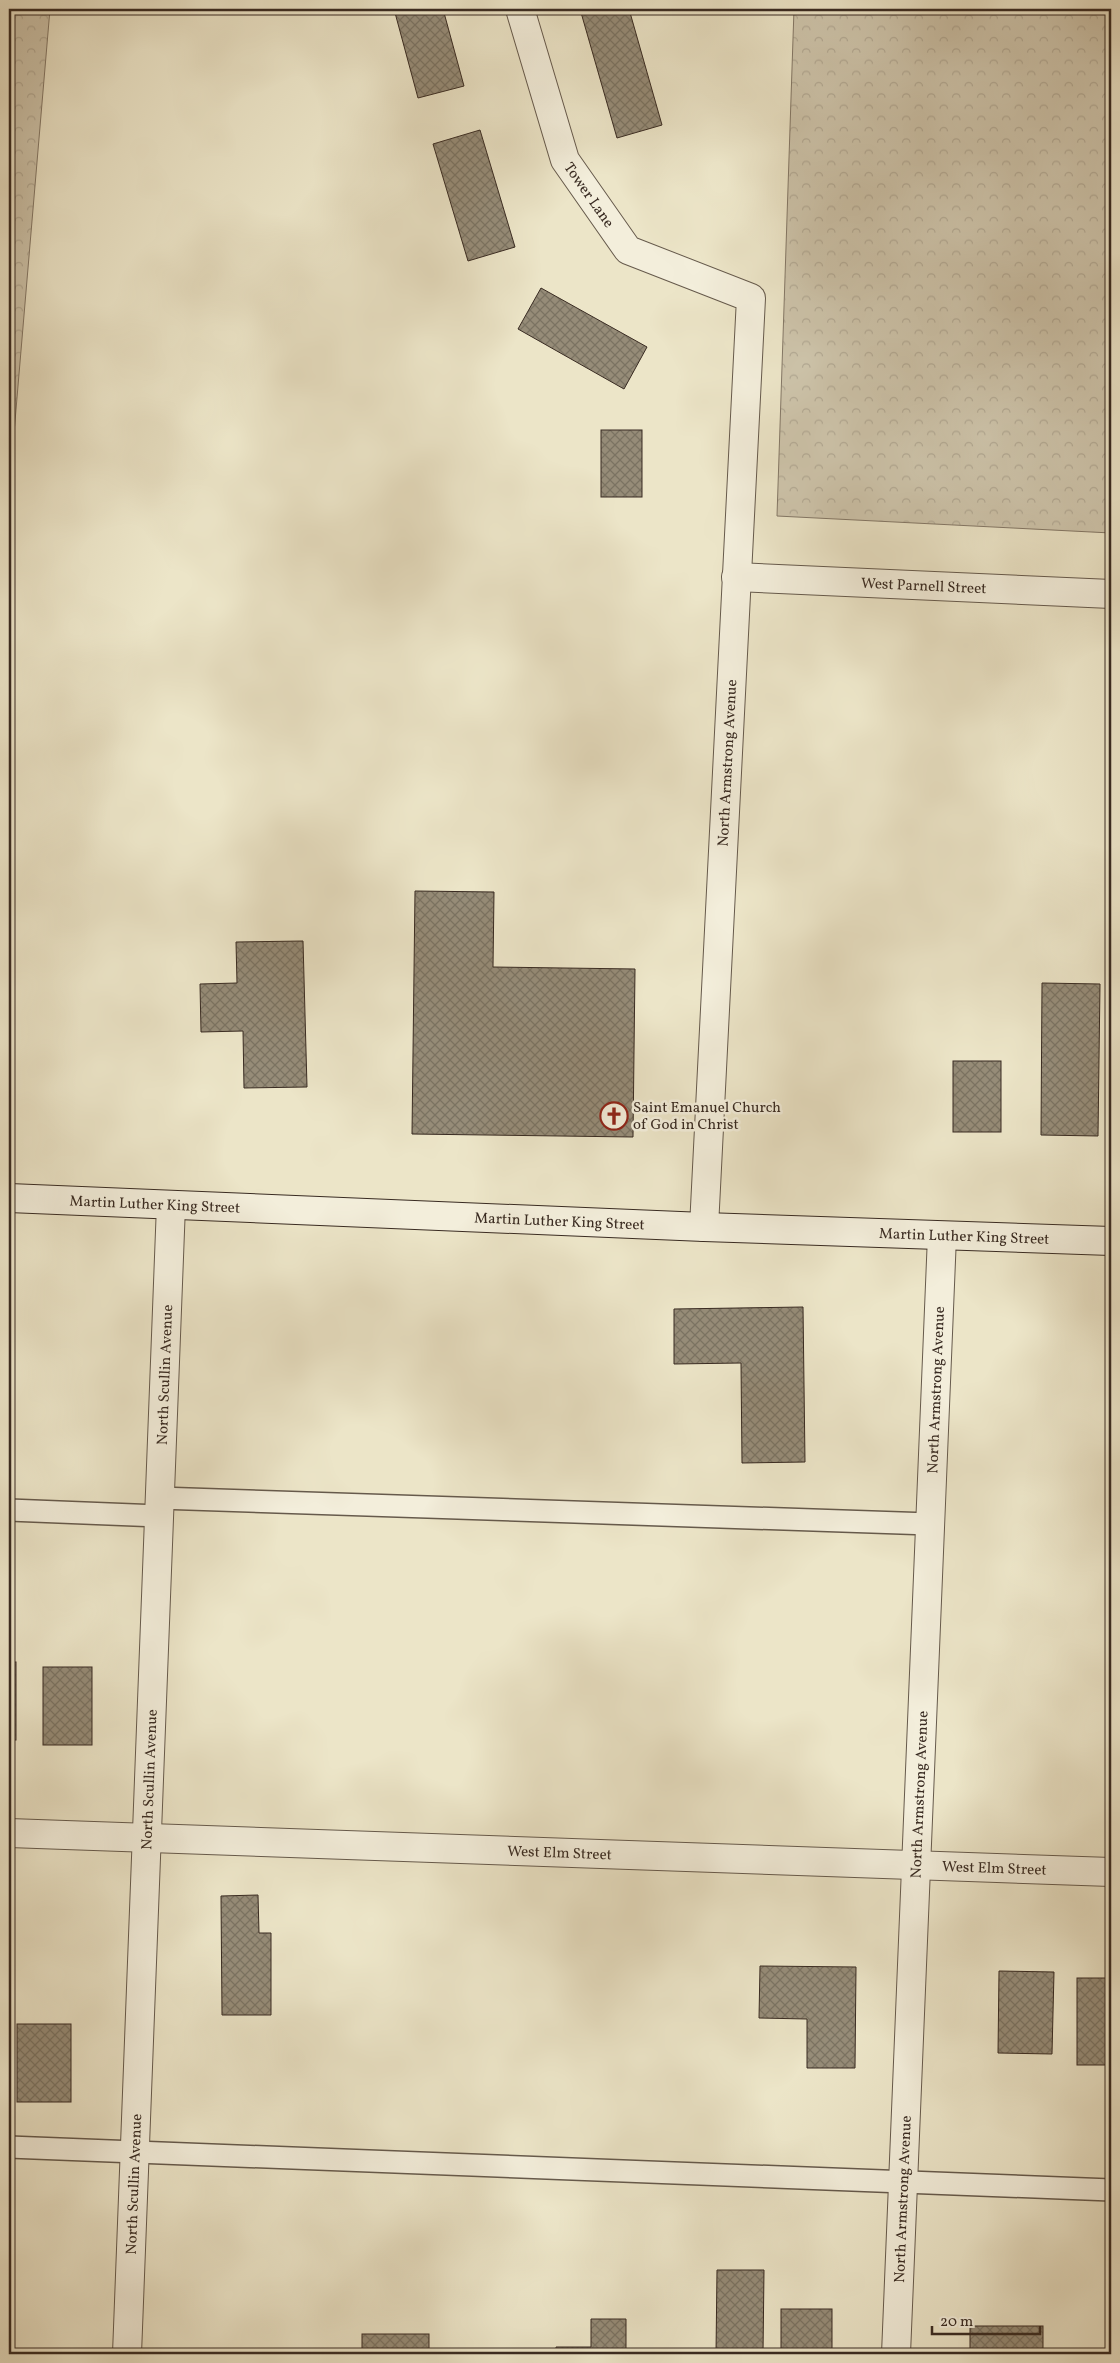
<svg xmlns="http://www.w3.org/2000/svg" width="1120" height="2363" viewBox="0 0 1120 2363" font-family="Vollkorn,serif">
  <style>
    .forest { fill: url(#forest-crowns); stroke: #847867 }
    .building { fill: url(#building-cross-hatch); stroke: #392b22 }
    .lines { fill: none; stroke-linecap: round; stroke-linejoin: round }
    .lane-casing { stroke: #665a4c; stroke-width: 24 }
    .street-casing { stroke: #665a4c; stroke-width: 30 }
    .secondary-casing { stroke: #392b22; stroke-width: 30 }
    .lane { stroke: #f3eedb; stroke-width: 21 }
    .street { stroke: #f3eedb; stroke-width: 28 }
    .secondary { stroke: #f3eedb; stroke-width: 28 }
    .labels { text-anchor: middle; stroke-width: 5; stroke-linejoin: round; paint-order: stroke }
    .street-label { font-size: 15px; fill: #392b22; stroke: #f3eedb }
    .poi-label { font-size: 15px; fill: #392b22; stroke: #f3eedb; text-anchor: start }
  </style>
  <defs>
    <pattern id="forest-crowns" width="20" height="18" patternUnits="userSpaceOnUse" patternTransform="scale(1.25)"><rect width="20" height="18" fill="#cec5ac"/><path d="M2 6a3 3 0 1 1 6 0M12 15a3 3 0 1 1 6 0" fill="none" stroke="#b2a994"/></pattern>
    <pattern id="building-cross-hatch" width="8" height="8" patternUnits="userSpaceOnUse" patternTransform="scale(1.25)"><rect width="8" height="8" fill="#968c78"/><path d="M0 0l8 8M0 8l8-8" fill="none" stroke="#7b7362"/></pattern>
  </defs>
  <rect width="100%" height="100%" fill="#ece5c8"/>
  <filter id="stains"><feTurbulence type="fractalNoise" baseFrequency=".004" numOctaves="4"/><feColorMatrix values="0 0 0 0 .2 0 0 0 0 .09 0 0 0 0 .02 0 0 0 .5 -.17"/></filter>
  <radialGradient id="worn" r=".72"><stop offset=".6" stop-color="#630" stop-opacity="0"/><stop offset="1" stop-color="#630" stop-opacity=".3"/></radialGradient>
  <g class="forest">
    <polygon points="9,9 50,9 9,492"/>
    <polygon points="794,9 1111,9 1111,533 777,516"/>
  </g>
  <g class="building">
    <polygon points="394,9 443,9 464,86 418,98"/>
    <polygon points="580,9 629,9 662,125 617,138"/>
    <polygon points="480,130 515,247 468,261 433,144"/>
    <polygon points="541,288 647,347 624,389 518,329"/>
    <rect x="601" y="430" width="41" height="67"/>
    <polygon points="415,891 494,892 493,967 635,969 633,1137 412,1134"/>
    <polygon points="303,941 307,1087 244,1088 243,1031 201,1032 200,984 237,983 236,942"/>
    <polygon points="1042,983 1100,984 1098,1136 1041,1135"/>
    <rect x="953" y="1061" width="48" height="71"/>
    <polygon points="803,1307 805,1462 742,1463 741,1363 674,1364 674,1309"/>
    <rect x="9" y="1662" width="7" height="78"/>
    <rect x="43" y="1667" width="49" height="78"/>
    <polygon points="258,1895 259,1933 271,1933 271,2015 222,2015 221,1896"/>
    <polygon points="760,1966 856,1967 855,2068 807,2068 807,2019 759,2018"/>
    <polygon points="999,1971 1054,1972 1052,2054 998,2053"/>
    <rect x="1077" y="1978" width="34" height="87"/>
    <rect x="17" y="2024" width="54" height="78"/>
    <polygon points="717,2270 764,2270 763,2354 716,2354"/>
    <rect x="781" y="2309" width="51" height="45"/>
    <polygon points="591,2319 626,2319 626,2354 556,2354 556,2347 591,2347"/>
    <rect x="970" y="2326" width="73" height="28"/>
    <rect x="362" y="2334" width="67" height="20"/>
  </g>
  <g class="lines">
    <g class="lane-casing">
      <g id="lane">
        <polyline points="159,1498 930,1524"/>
        <polyline points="9,1510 159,1516"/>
        <polyline points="9,2147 1111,2190"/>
      </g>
    </g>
    <g class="street-casing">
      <g id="street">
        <path id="s1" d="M520 9 565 160 628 250 751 298 704 1227"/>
        <path id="s2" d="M736 577 1111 594"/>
        <path id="s3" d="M9 1833 1111 1872"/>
        <path id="s4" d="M127 2354 171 1205"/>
        <path id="s5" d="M896 2354 942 1236"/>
      </g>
    </g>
    <g class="secondary-casing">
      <g id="secondary">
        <path id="s6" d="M9 1198 704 1227 1111 1241"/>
      </g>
    </g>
    <use href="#lane" class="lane"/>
    <use href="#street" class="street"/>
    <use href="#secondary" class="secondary"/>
  </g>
  <defs>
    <g id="church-ring" transform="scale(1.4375)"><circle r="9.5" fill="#f3eedb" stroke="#8f2418" stroke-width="1.5"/><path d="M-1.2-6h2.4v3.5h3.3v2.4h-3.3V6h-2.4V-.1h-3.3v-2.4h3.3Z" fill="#8f2418"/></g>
  </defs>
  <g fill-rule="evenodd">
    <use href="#church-ring" x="614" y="1116"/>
  </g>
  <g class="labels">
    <g class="street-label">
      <text dy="5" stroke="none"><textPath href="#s1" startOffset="200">Tower Lane</textPath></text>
      <text dy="5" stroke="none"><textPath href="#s2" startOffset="188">West Parnell Street</textPath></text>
      <text transform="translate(727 763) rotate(-87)" y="5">North Armstrong Avenue</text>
      <text dy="5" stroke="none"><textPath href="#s6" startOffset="146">Martin Luther King Street</textPath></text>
      <text dy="5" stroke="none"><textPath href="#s6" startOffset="551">Martin Luther King Street</textPath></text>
      <text dy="5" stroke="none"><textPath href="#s6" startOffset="956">Martin Luther King Street</textPath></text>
      <text dy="5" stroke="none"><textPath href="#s4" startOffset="980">North Scullin Avenue</textPath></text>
      <text dy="5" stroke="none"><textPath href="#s5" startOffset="965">North Armstrong Avenue</textPath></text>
      <text dy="5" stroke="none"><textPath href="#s4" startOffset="575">North Scullin Avenue</textPath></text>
      <text dy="5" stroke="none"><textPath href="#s5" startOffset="560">North Armstrong Avenue</textPath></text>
      <text dy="5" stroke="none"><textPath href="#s3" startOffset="551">West Elm Street</textPath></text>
      <text dy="5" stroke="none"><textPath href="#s3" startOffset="986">West Elm Street</textPath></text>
      <text dy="5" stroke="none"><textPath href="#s4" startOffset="170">North Scullin Avenue</textPath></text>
      <text dy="5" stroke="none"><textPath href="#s5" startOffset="155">North Armstrong Avenue</textPath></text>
    </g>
    <g class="poi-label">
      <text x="633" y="1112">Saint Emanuel Church<tspan x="633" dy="17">of God in Christ</tspan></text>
    </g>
  </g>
  <rect width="1120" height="2363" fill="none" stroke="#ece5c8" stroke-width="30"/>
  <rect x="10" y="10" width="1100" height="2343" fill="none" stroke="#392b22" stroke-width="2.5"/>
  <rect x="15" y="15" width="1090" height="2333" fill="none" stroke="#392b22"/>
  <path d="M932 2326v8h108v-8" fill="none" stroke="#392b22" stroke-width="2.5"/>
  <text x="940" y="2326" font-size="15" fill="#392b22" stroke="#f3eedb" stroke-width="4" paint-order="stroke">20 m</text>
  <rect width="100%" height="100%" filter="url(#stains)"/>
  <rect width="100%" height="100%" fill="url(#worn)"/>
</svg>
